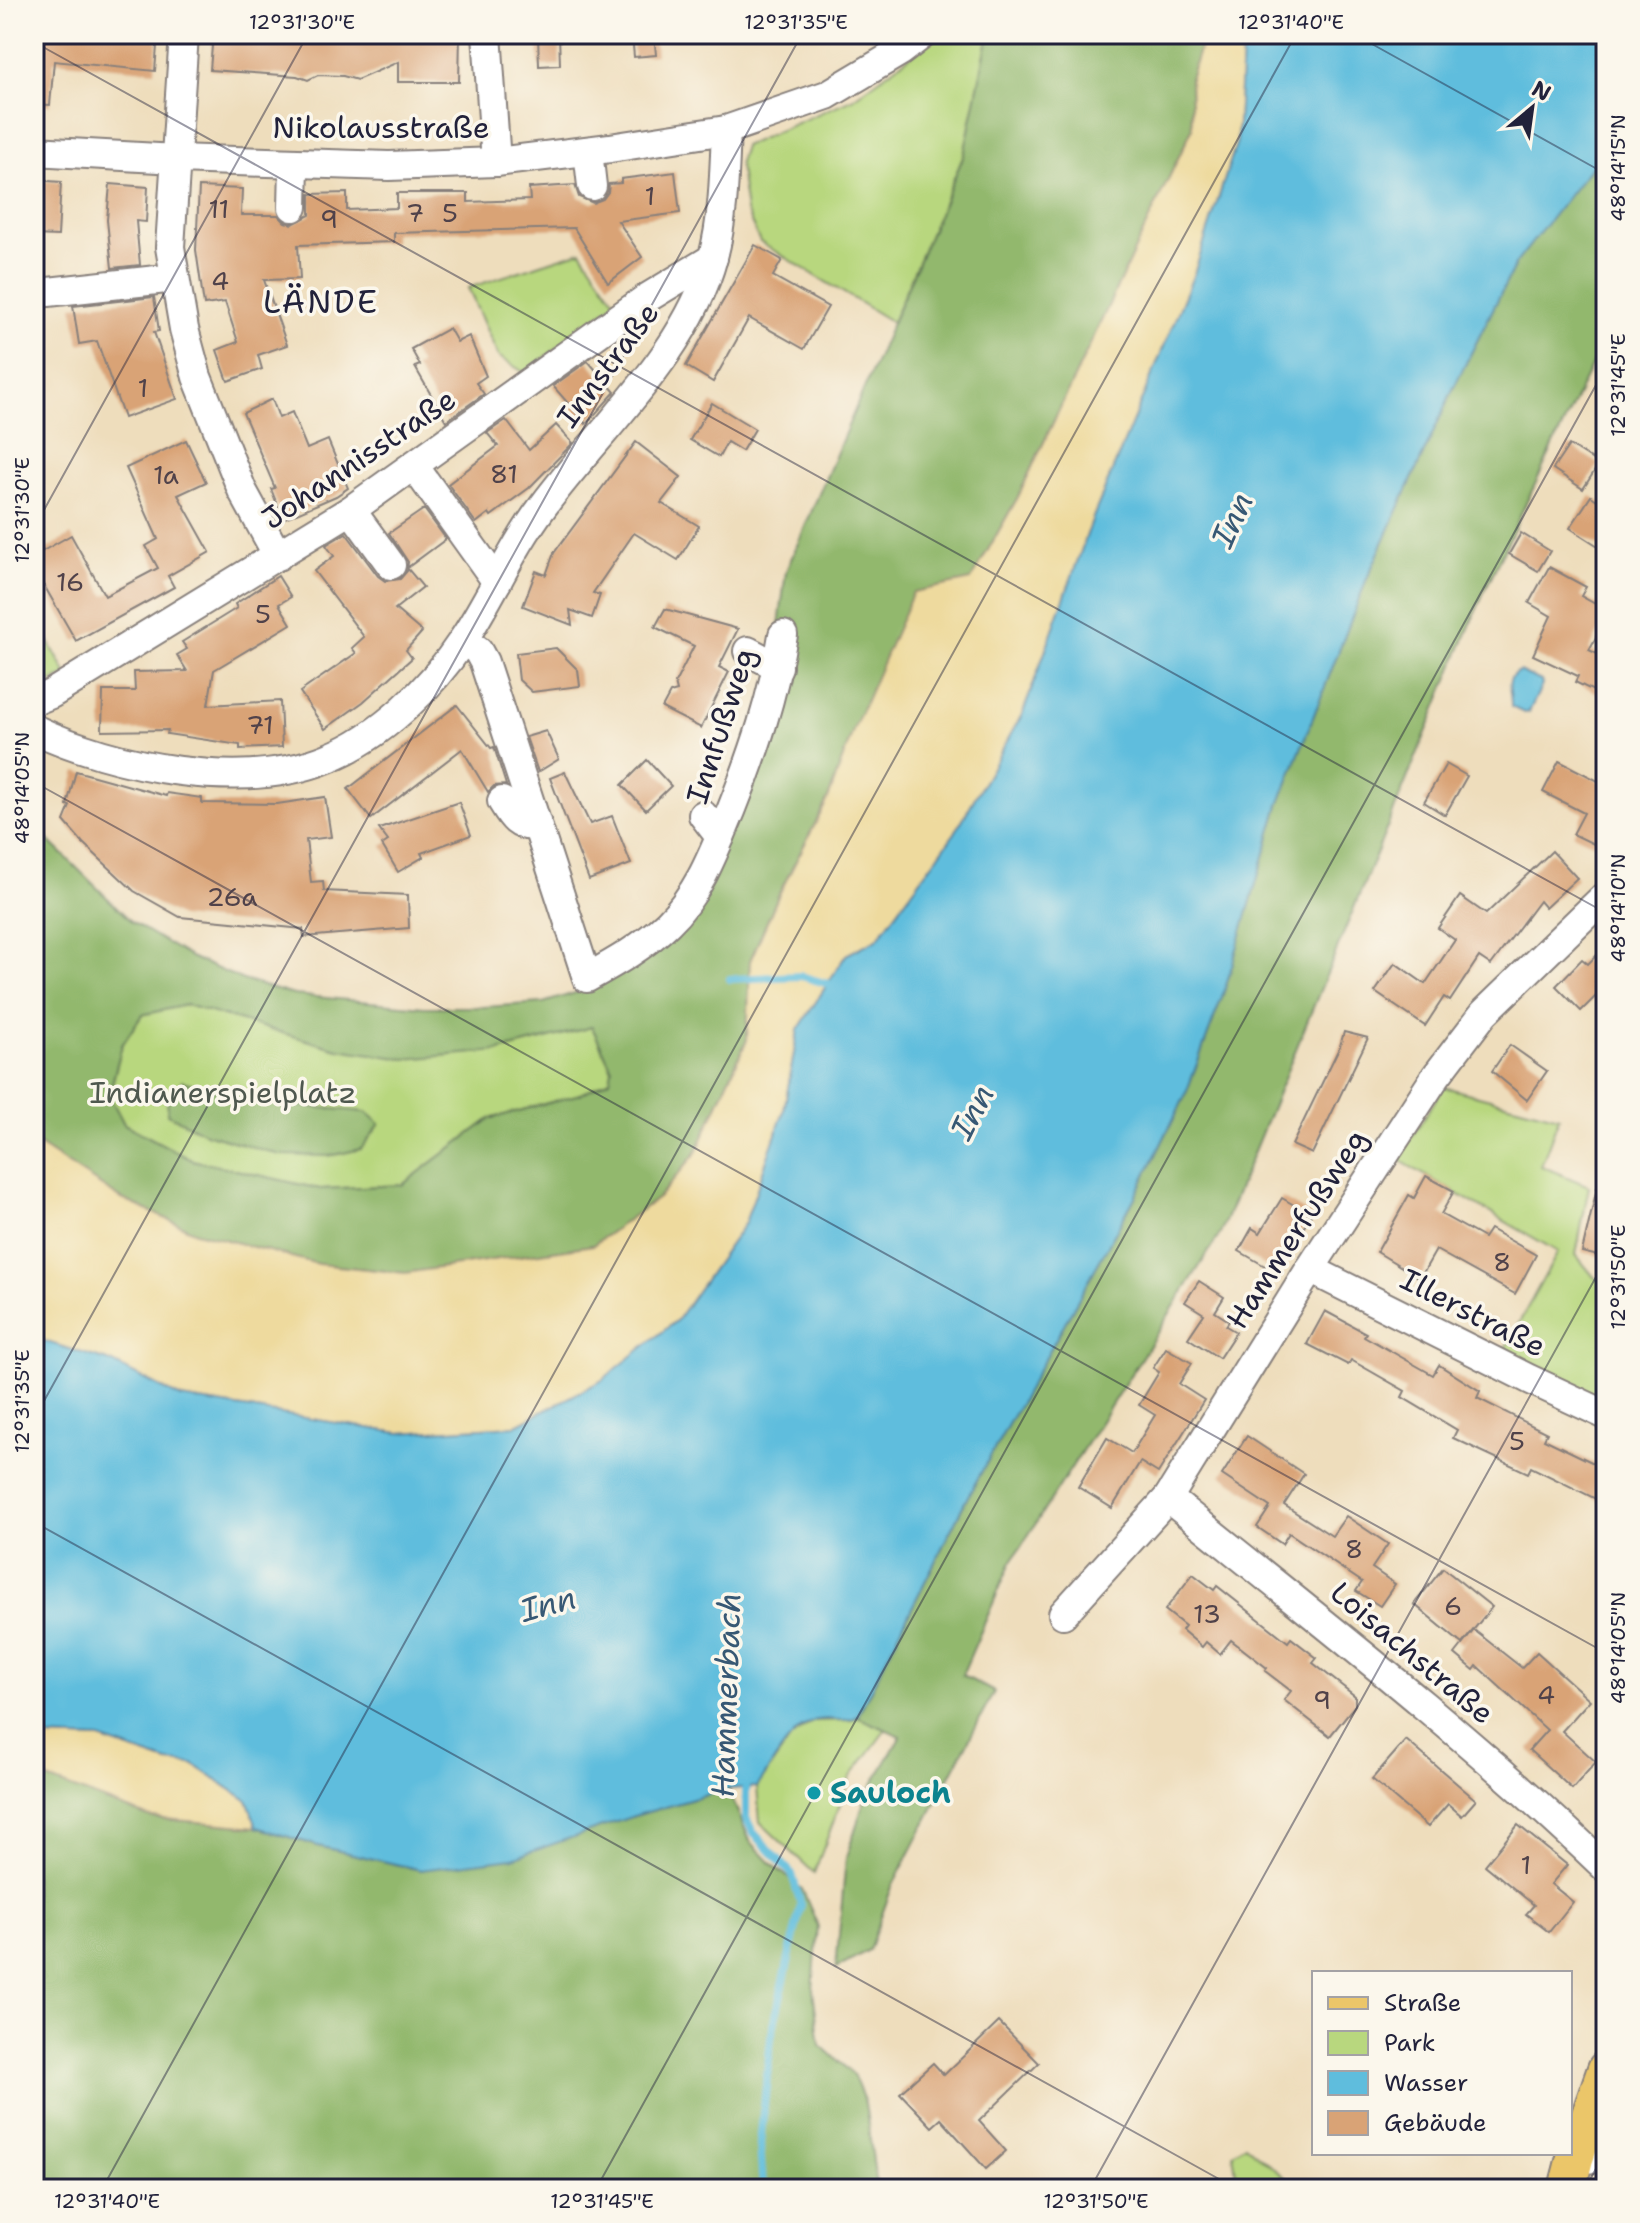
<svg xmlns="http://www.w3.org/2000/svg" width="1640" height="2223" viewBox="0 0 1640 2223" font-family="'Shantell Sans',sans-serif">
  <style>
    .green { fill: #b8d77e; stroke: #6d7c5c; stroke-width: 2 }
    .forest { fill: #92b86d; stroke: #5a6d54; stroke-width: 2; fill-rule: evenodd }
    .sand { fill: #eeda9e; stroke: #887e6c; stroke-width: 2 }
    .water { fill: #5fbddd; stroke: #40708c; stroke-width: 2 }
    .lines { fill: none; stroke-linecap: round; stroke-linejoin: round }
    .stream { stroke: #5fbddd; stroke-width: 8 }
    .building { fill: #d9a376 }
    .minor-casing { stroke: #88807c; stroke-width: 32 }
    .major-casing { stroke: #88807c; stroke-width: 40 }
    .minor { stroke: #fff; stroke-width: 28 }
    .major { stroke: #ebc669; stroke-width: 36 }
    .ticks { fill: none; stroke: #22223b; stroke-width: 2; stroke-opacity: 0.45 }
    .culture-dot { fill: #0f9aa8; stroke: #fbf7ec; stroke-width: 3 }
    .labels { text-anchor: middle; stroke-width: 7; stroke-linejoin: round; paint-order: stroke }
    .number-label { font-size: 26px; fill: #50424a }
    .street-label { font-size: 30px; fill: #22223b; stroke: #fbf7ec }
    .park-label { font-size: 30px; fill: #4f584f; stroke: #fbf7ec }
    .culture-label { font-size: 30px; font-weight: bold; fill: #0d838f; stroke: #fbf7ec; text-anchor: start }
    .neighbourhood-label { font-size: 32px; letter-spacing: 2px; fill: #22223b; stroke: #fbf7ec }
    .water-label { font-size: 32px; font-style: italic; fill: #375874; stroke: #fbf7ec }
    .neatline { fill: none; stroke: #22223b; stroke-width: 3 }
    .ticks-label { font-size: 20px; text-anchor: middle; fill: #22223b }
  </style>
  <rect width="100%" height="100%" fill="#fbf7ec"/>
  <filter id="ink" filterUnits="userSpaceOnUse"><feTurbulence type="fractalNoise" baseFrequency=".0125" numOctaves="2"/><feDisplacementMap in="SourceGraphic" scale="16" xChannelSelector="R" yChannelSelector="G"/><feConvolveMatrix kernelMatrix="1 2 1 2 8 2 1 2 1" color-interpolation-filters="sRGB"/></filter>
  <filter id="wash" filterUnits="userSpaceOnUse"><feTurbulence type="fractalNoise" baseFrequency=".006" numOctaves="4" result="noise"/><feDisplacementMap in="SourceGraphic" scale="32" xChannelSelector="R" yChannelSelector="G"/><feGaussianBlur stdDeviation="1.8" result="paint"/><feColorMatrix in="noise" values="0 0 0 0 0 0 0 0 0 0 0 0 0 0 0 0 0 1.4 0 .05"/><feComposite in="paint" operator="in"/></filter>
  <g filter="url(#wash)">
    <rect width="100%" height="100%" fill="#eeddbc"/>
    <g class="green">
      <polygon points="940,34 989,34 964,155 892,322 760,242 746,211 739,162 744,146 852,99"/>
      <polygon points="581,251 616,302 525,373 498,356 468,288"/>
      <polygon points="34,615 67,675 34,689"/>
      <polygon points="186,1005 338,1049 499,1051 592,1027 612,1069 611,1080 581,1094 490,1119 402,1185 320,1189 192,1160 124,1124 109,1096 122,1045 143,1014"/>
      <polygon points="1444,1087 1559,1117 1541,1166 1589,1186 1576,1255 1594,1277 1606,1285 1606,1401 1503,1352 1558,1252 1397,1159"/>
      <polygon points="857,1717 887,1728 850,1778 814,1873 760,1822 757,1787 791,1738 814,1721 851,1720"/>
      <polygon points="1245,2144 1298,2189 1238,2189 1233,2152"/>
    </g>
    <g class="forest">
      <path d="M989 34H1204L1190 79 1192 129 1018 497 971 580 854 728 828 799 779 894 750 961 747 1039 696 1153 658 1198 593 1245 406 1273 318 1264 196 1232 122 1199 34 1142V826L132 922 190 957 243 980 294 995 424 1007H483L543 1003 594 987 666 936 763 750 786 571 964 155ZM186 1005 338 1049 405 1059 499 1051 592 1027 612 1069 610 1080 580 1094 490 1119 402 1185 320 1189 192 1160 124 1124 109 1095 122 1045 142 1015Z"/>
      <polygon points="1606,148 1606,335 1483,594 1220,1234 1010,1564 962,1675 994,1692 892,1887 869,1950 836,1968 846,1858 866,1796 901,1736 857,1717 967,1498 1133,1201 1185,1096 1226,986 1279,805 1368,576 1453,389 1516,263"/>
      <polygon points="182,1081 256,1102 366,1112 380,1124 361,1149 330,1156 280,1155 205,1133 167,1114 168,1096"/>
      <polygon points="34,1774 152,1818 257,1827 318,1846 421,1870 634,1816 728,1789 750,1841 772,1864 802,1889 818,1926 813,1990 820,2045 853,2074 865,2103 877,2189 34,2189"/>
    </g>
    <g class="sand">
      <polygon points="1204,34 1243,34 1237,141 1194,274 1094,515 1023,713 955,833 877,939 846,955 798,1030 784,1111 745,1223 677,1320 601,1381 515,1426 399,1433 181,1398 111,1362 34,1338 34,1142 122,1199 196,1232 318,1264 405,1273 593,1245 658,1198 696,1153 747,1040 750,961 779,894 828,799 854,728 913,592 971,580 1018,497 1192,129 1190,79"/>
      <polygon points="34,1732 45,1737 100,1739 167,1762 193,1764 247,1800 257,1827 152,1818 34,1774"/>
    </g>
    <g class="water">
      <path d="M1243 34H1606V148L1516 263 1453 389 1368 576 1279 805 1226 986 1185 1096 1133 1201 967 1498 857 1717C844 1724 828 1716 814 1721 787 1732 773 1766 757 1787L728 1789 634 1816 513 1858 421 1870 318 1846 257 1827 247 1800 193 1764 168 1762 100 1739 45 1737 34 1732V1338L111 1362 181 1398 399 1433 515 1426 601 1381 677 1320 745 1223 784 1111 798 1030 846 955 877 939 955 833 1023 713 1094 515 1194 274 1237 141Z"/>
      <path d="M1519 671 1541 681 1542 685 1529 712 1524 713 1511 707C1512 692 1503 679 1519 671Z"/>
    </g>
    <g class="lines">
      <g class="stream">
        <polyline points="730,979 801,976 835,986"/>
        <polyline points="746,1780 746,1818 753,1832 792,1874 801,1905 771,2038 760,2144 763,2189"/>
      </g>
    </g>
    <g id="blocks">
      <g class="building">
        <polygon points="34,34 158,34 155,71 54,61 50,105 34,104"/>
        <polygon points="213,34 460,34 459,82 398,82 398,62 357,80 343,76 318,75 308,80 297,76 210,70"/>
        <polygon points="538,34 559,34 560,65 539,66"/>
        <polygon points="632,34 654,34 656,55 634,57"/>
        <polygon points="675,172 680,213 618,221 642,257 608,283 574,228 394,233 394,242 298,245 300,279 264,280 287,345 258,355 262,369 228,381 217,350 238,342 225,302 204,305 196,250 199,187 242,189 241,215 278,215 285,222 293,224 310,215 310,194 347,193 347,210 397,208 397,193 468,193 468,202 530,200 529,188 575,185 579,197 593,203 603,199 608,192 609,184 621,183 621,179"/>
        <polygon points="34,180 61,182 58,236 34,235"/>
        <polygon points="110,184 148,187 146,222 136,221 140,265 112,268 107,220"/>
        <polygon points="755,245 782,260 773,276 828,307 804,349 749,318 713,382 686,366"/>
        <polygon points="154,297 159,331 154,332 177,399 124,418 97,341 79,344 73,306"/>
        <polygon points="449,328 457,342 469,336 486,376 476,383 484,394 446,421 415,367 420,365 411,349"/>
        <polygon points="588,361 615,392 586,424 553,386"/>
        <polygon points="272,399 279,418 292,412 307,449 328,440 348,488 336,496 283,519 271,489 275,488 243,413"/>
        <polygon points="712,403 755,429 742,451 727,442 719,457 690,440"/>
        <polygon points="506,420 529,450 556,425 573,443 529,488 491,516 489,513 476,523 448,484 498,446 487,433"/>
        <polygon points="186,440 206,482 178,495 210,552 168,576 174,587 76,641 34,568 34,556 71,535 105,596 158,568 146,546 158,539 126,468"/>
        <polygon points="636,442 681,477 661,503 699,526 678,560 634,533 593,593 600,595 592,618 570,610 572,625 523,606 536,571 546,575 554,553"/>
        <polygon points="1569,445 1599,464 1583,489 1553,469"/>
        <polygon points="1591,496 1606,506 1606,551 1570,528"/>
        <polygon points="424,509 446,539 407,568 423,587 395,609 422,632 406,650 412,658 363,702 325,729 300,692 356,653 352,648 364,637 314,571 334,556 326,545 346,533 378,576 385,581 400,579 407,571 408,562 389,533"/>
        <polygon points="1521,533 1550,551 1538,571 1509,554"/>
        <polygon points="1549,567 1586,587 1581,596 1606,610 1606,619 1589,650 1606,658 1606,697 1575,682 1578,676 1533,655 1551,616 1529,603"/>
        <polygon points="278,576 291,597 279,604 291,624 214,670 208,705 280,701 282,747 240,749 240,745 167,734 168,730 102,731 103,691 135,691 134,672 187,671 177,655 187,649 182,642 237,608 235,604"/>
        <polygon points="665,609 738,629 719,667 729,672 701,728 662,708 670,693 677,691 675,683 694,646 655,627"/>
        <polygon points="556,648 578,670 580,686 532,692 519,680 516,653"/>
        <polygon points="457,705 491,748 494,747 506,785 494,786 488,792 462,749 371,819 348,789"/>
        <polygon points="546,731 559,759 538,772 526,737"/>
        <polygon points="647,760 671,786 646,810 622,785"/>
        <polygon points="1559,761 1600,782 1606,771 1606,850 1573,834 1584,813 1543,792"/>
        <polygon points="1446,764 1467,776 1445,815 1424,802"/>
        <polygon points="76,771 166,796 167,793 202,798 202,803 277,804 325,797 331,837 306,840 311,882 323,881 324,891 408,895 409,928 304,937 303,929 180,917 134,891 83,843 64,821 70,806 67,805"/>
        <polygon points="565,772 590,824 612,816 631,864 589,880 550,778"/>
        <polygon points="459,802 471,835 421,853 423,857 398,872 382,845 388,841 379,829"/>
        <polygon points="1552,851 1577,878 1545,908 1539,901 1491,965 1479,957 1450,1001 1444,997 1425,1026 1375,992 1395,963 1425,984 1455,940 1438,928 1460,896 1486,914"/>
        <polygon points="1606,946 1606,986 1581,1011 1556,986 1582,959 1588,964"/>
        <polygon points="1344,1032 1368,1038 1312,1154 1292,1145 1340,1046"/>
        <polygon points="1510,1045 1547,1071 1527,1100 1492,1071"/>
        <polygon points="1426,1176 1454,1191 1441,1214 1484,1238 1490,1229 1536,1255 1515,1294 1436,1250 1420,1278 1377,1252 1409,1195 1414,1198"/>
        <polygon points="1597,1188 1606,1189 1606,1258 1582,1252"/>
        <polygon points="1282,1198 1311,1215 1277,1273 1239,1251 1252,1228 1260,1233"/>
        <polygon points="1199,1281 1224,1297 1215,1312 1229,1321 1226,1326 1236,1332 1219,1358 1188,1338 1204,1314 1185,1302"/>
        <polygon points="1325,1311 1366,1333 1364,1336 1433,1375 1439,1365 1480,1391 1477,1398 1547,1433 1544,1439 1606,1469 1606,1504 1531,1467 1528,1473 1453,1438 1457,1430 1402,1397 1405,1391 1351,1360 1348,1365 1307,1344"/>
        <polygon points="1166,1348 1192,1363 1179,1384 1204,1400 1158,1473 1140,1462 1112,1508 1078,1487 1107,1438 1132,1453 1155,1415 1139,1405 1159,1372 1153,1368"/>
        <polygon points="1247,1436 1304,1474 1284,1505 1332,1536 1346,1516 1388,1544 1372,1568 1395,1584 1380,1606 1356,1591 1362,1582 1289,1533 1282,1544 1257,1527 1270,1507 1222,1475"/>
        <polygon points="1443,1568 1492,1607 1462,1644 1414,1604"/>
        <polygon points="1193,1574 1214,1590 1217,1586 1288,1642 1291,1638 1317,1658 1313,1663 1355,1696 1355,1705 1330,1736 1284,1700 1291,1691 1265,1671 1267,1668 1231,1640 1220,1654 1206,1642 1202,1647 1182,1630 1185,1626 1165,1610"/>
        <polygon points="1474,1630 1522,1668 1537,1652 1590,1700 1562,1731 1596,1762 1572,1789 1529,1750 1547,1730 1477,1666 1474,1670 1455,1654"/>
        <polygon points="1406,1740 1476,1800 1462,1816 1448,1804 1428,1827 1372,1779"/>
        <polygon points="1518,1825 1567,1865 1551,1884 1573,1902 1549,1932 1526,1914 1534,1905 1485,1865"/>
        <polygon points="999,2022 1039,2063 979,2121 1006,2151 986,2169 941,2119 932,2127 900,2093 933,2063 944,2075"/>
      </g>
    </g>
  </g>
  <g filter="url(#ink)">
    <use href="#blocks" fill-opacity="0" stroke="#88807c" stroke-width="2"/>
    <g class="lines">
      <g class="minor-casing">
        <g id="minor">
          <polyline points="184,34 170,247 184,329 197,377 242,490 278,556"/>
          <polyline points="487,34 496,162"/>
          <polyline points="34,151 176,159 389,166 496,162 610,148 726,130 827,95 901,51 923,34"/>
          <polyline points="588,151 592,186"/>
          <polyline points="293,207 294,164"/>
          <polyline points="48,292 175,278"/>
          <polyline points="414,466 497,582"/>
          <polyline points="351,510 391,565"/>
          <path d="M463 640 478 651 484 662 587 978C616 962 644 946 668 923 700 892 714 851 731 811 754 753 773 697 783 635"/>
          <polyline points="748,651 778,667"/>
          <polyline points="34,701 51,694 351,510 647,298 713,258"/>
          <path d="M34 729C114 767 244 793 328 758 381 737 432 687 463 640 492 596 512 547 544 505 601 428 688 352 713 257 724 216 724 173 726 130"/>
          <path d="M502 801C511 816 517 828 536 825"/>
          <polyline points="703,815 720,837"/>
          <polyline points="1310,1269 1529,1379 1606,1415"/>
          <path d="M1168 1498C1317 1618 1468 1735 1606 1868"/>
          <polyline points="1063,1614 1168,1498 1310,1269 1436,1076 1484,1013 1606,895"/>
          <polyline points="1575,2158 1606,2159"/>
        </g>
      </g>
      <g class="major-casing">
        <polyline id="major" points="1567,2189 1575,2158 1606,2069"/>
      </g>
      <use href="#minor" class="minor"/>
      <use href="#major" class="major"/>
    </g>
  </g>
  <path class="ticks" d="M1354 34 1606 174M34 42 1606 913M34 528 308 34M34 782 1606 1653M34 1419 802 34M34 1522 1237 2189M102 2189 1296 34M596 2189 1606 367M1090 2189 1606 1259M1585 2189 1606 2150"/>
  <circle class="culture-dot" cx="814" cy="1793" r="8"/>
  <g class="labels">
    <g class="number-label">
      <text x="650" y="205">1</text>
      <text x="219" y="218">11</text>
      <text x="415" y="222">7</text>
      <text x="450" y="222">5</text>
      <text x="329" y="228">9</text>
      <text x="220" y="290">4</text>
      <text x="143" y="397">1</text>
      <text x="504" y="483">81</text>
      <text x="166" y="484">1a</text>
      <text x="70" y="591">16</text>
      <text x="263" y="623">5</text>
      <text x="260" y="734">71</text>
      <text x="232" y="906">26a</text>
      <text x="1502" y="1271">8</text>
      <text x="1517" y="1450">5</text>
      <text x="1354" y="1558">8</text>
      <text x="1453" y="1615">6</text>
      <text x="1207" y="1623">13</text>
      <text x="1546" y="1704">4</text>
      <text x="1322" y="1709">9</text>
      <text x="1526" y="1874">1</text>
    </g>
    <g class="street-label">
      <text x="381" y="138">Nikolausstraße</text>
      <text transform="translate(608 365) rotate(-53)" y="10">Innstraße</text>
      <text transform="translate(359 459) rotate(-34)" y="10">Johannisstraße</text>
      <text transform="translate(721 726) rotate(-72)" y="10">Innfußweg</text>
      <text transform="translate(1297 1229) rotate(-57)" y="10">Hammerfußweg</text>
      <text transform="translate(1473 1313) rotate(27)" y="10">Illerstraße</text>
      <text transform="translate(1412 1653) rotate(40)" y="10">Loisachstraße</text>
    </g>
    <g class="park-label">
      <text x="223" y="1103">Indianerspielplatz</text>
    </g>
    <g class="culture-label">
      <text x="830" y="1803">Sauloch</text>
    </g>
    <g class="neighbourhood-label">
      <text x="321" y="313">LÄNDE</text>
    </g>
    <g class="water-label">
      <text transform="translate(1232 520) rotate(-65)" y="11">Inn</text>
      <text transform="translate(972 1112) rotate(-62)" y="11">Inn</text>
      <text transform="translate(548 1604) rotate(-15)" y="11">Inn</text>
      <text transform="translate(726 1695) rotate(-88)" y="11">Hammerbach</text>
    </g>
  </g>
  <rect width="1640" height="2223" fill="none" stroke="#fbf7ec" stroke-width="88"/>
  <rect x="1312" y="1971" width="260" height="184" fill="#fbf7ec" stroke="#a4a2a5" stroke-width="2"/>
  <rect x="1328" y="1997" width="40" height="12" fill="#ebc669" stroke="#a4a2a5" stroke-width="2"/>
  <text x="1384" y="2011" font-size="24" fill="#22223b">Straße</text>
  <rect x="1328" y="2031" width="40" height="24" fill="#b8d77e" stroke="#a4a2a5" stroke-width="2"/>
  <text x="1384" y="2051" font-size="24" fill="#22223b">Park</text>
  <rect x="1328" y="2071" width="40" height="24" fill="#5fbddd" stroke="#a4a2a5" stroke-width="2"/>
  <text x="1384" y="2091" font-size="24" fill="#22223b">Wasser</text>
  <rect x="1328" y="2111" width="40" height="24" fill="#d9a376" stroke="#a4a2a5" stroke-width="2"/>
  <text x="1384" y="2131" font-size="24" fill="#22223b">Gebäude</text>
  <g transform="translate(1532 108) rotate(29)" stroke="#fbf7ec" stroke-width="6" paint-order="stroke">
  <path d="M0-6L14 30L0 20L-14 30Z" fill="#22223b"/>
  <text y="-12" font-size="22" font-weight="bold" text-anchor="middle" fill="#22223b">N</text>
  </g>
  <rect x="44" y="44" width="1552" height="2135" class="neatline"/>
  <g class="ticks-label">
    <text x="302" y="29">12°31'30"E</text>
    <text x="796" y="29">12°31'35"E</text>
    <text x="1291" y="29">12°31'40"E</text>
    <text transform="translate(1618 168) rotate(-90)" y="7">48°14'15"N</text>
    <text transform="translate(1618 385) rotate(-90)" y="7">12°31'45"E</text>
    <text transform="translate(22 510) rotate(-90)" y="7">12°31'30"E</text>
    <text transform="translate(22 788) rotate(-90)" y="7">48°14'05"N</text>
    <text transform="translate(1618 908) rotate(-90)" y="7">48°14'10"N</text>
    <text transform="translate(1618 1277) rotate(-90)" y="7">12°31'50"E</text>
    <text transform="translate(22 1401) rotate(-90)" y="7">12°31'35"E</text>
    <text transform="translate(1618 1648) rotate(-90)" y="7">48°14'05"N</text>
    <text x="107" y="2208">12°31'40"E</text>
    <text x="602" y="2208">12°31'45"E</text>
    <text x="1096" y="2208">12°31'50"E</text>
  </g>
</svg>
